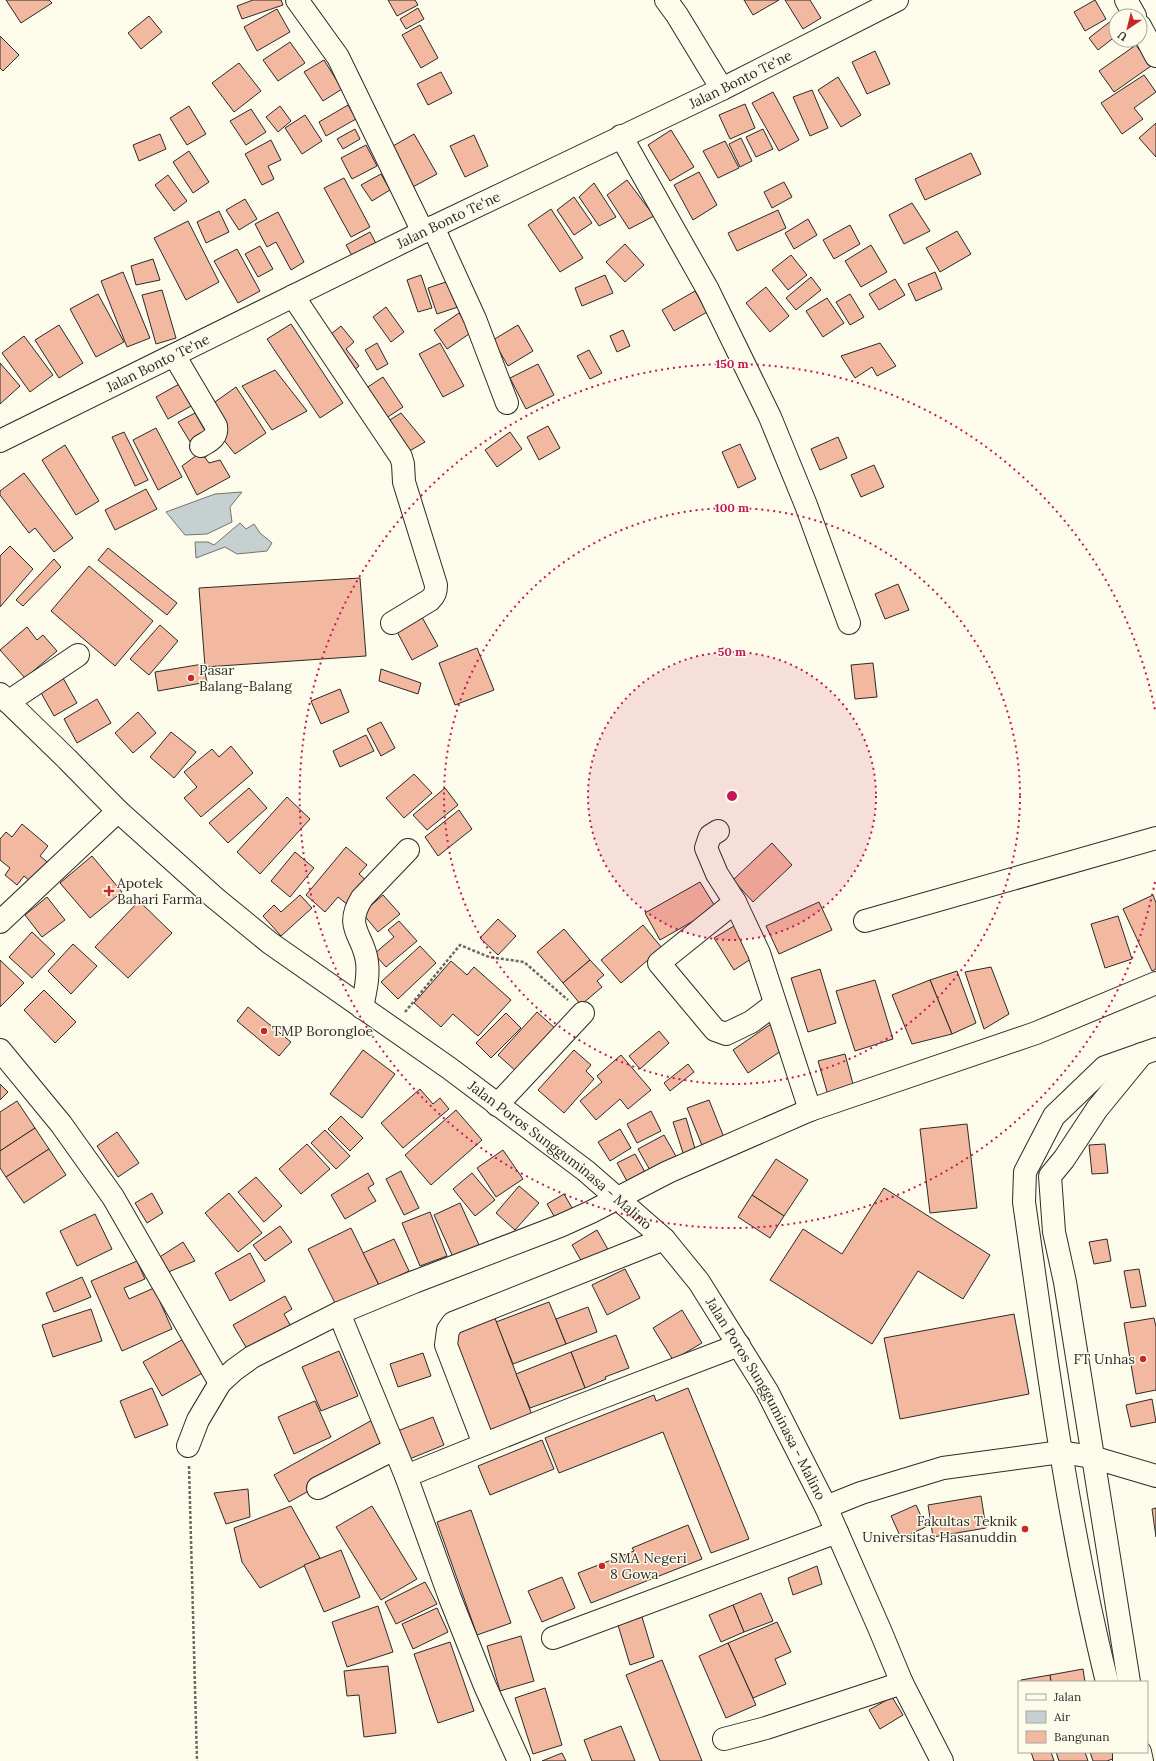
<svg xmlns="http://www.w3.org/2000/svg" width="1156" height="1761" viewBox="0 0 1156 1761" font-family="Lora,serif">
  <style>
    .water { fill: #c7d0d0; stroke: #74746e }
    .building { fill: #f2b8a0; stroke: #2b2b2b }
    .lines { fill: none; stroke-linecap: round; stroke-linejoin: round }
    .minor-casing { stroke: #2b2b2b; stroke-width: 24 }
    .major-casing { stroke: #2b2b2b; stroke-width: 24 }
    .path { stroke: #6a6964; stroke-width: 2.5; stroke-dasharray: 3 2; stroke-linecap: butt }
    .minor { stroke: #fdfbea; stroke-width: 22 }
    .major { stroke: #fdfbea; stroke-width: 22 }
    .ring { fill: none; stroke: #c2185b; stroke-width: 2; stroke-dasharray: 2 4 }
    .poi-dot { fill: #c62828; stroke: #fdfbea; stroke-width: 1.5 }
    .labels { text-anchor: middle; stroke-width: 3; stroke-linejoin: round; paint-order: stroke }
    .street-label { font-size: 14px; fill: #2b2b2b; stroke: #fdfbea }
    .poi-label { font-size: 14px; fill: #2b2b2b; stroke: #fdfbea; text-anchor: start }
    .centre { fill: #c2185b; stroke: #fdfbea; stroke-width: 2 }
    .ring-label { font-size: 12px; text-anchor: middle; font-weight: bold; fill: #c2185b; stroke: #fdfbea; stroke-width: 3; stroke-linejoin: round; paint-order: stroke }
  </style>
  <rect width="100%" height="100%" fill="#fdfbea"/>
  <g class="water">
    <polygon points="242,492 230,507 232,522 207,534 185,535 166,512 215,494"/>
    <polygon points="240,523 246,529 254,524 260,533 272,543 267,551 237,554 225,547 196,558 195,542 208,542 214,545"/>
  </g>
  <g class="building">
    <polygon points="6,0 49,0 52,3 21,23"/>
    <polygon points="253,0 281,0 283,5 242,19 237,6"/>
    <polygon points="388,0 415,0 418,5 397,16"/>
    <polygon points="744,0 779,0 753,15"/>
    <polygon points="785,0 810,0 821,18 803,29"/>
    <polygon points="1095,0 1106,19 1085,31 1074,12"/>
    <polygon points="418,8 424,19 406,29 400,19"/>
    <polygon points="277,9 290,32 257,51 244,27"/>
    <polygon points="149,16 162,32 141,49 128,33"/>
    <polygon points="1116,17 1116,36 1098,50 1089,38"/>
    <polygon points="420,25 438,58 421,68 402,35"/>
    <polygon points="0,36 19,55 3,71 0,68"/>
    <polygon points="290,42 305,63 278,81 263,60"/>
    <polygon points="1136,45 1151,66 1114,92 1099,71"/>
    <polygon points="875,51 890,84 867,94 852,62"/>
    <polygon points="324,60 342,89 323,101 304,72"/>
    <polygon points="239,63 261,91 234,112 212,83"/>
    <polygon points="441,72 452,93 428,105 417,84"/>
    <polygon points="1144,75 1156,92 1134,108 1143,119 1122,134 1101,103"/>
    <polygon points="838,77 861,115 841,127 818,90"/>
    <polygon points="812,90 828,128 810,136 793,97"/>
    <polygon points="773,92 799,140 779,151 752,103"/>
    <polygon points="745,104 755,128 730,139 719,115"/>
    <polygon points="348,105 356,119 326,136 319,122"/>
    <polygon points="189,106 206,134 187,145 170,118"/>
    <polygon points="280,106 291,121 278,132 266,117"/>
    <polygon points="251,109 266,132 246,145 230,121"/>
    <polygon points="305,115 322,141 302,154 285,128"/>
    <polygon points="1156,123 1156,157 1139,138"/>
    <polygon points="355,129 360,139 343,149 337,139"/>
    <polygon points="763,129 773,149 756,157 746,137"/>
    <polygon points="671,130 694,167 670,181 648,145"/>
    <polygon points="160,134 166,149 139,161 133,145"/>
    <polygon points="414,134 437,174 409,189 386,150"/>
    <polygon points="474,135 488,166 465,177 450,146"/>
    <polygon points="741,138 752,161 740,167 729,144"/>
    <polygon points="271,140 281,160 268,166 274,179 262,185 245,154"/>
    <polygon points="725,141 739,168 718,178 703,151"/>
    <polygon points="366,145 377,166 352,179 341,158"/>
    <polygon points="189,151 209,182 193,193 173,162"/>
    <polygon points="971,153 981,174 925,200 915,179"/>
    <polygon points="699,172 717,205 693,220 674,185"/>
    <polygon points="381,174 390,190 372,201 361,185"/>
    <polygon points="168,175 187,201 174,211 155,185"/>
    <polygon points="344,178 370,227 351,237 324,188"/>
    <polygon points="627,180 654,216 629,229 607,195"/>
    <polygon points="784,182 792,197 772,208 764,192"/>
    <polygon points="594,183 616,217 599,226 579,197"/>
    <polygon points="574,197 592,223 574,235 557,210"/>
    <polygon points="245,199 257,219 239,230 226,210"/>
    <polygon points="912,203 930,231 904,244 889,215"/>
    <polygon points="551,209 583,258 560,272 528,225"/>
    <polygon points="778,210 786,228 737,251 728,233"/>
    <polygon points="219,211 229,232 206,243 197,222"/>
    <polygon points="278,212 304,262 291,270 276,242 267,247 255,224"/>
    <polygon points="808,219 817,235 794,249 785,233"/>
    <polygon points="188,221 219,282 186,300 154,238"/>
    <polygon points="850,225 860,244 834,259 823,240"/>
    <polygon points="957,231 971,254 940,272 926,248"/>
    <polygon points="370,232 380,251 356,263 346,245"/>
    <polygon points="625,244 644,265 625,282 606,262"/>
    <polygon points="871,245 887,272 861,287 845,261"/>
    <polygon points="260,246 273,269 258,277 245,254"/>
    <polygon points="237,249 260,291 238,303 214,261"/>
    <polygon points="791,255 807,275 788,290 772,270"/>
    <polygon points="153,259 160,280 136,285 131,266"/>
    <polygon points="123,272 150,338 127,347 101,281"/>
    <polygon points="935,272 942,289 916,301 908,284"/>
    <polygon points="421,275 432,308 418,312 407,280"/>
    <polygon points="605,275 613,293 582,306 575,288"/>
    <polygon points="811,277 821,290 796,310 786,298"/>
    <polygon points="895,279 905,295 879,310 869,294"/>
    <polygon points="449,281 458,307 437,314 428,288"/>
    <polygon points="766,287 789,316 770,332 746,303"/>
    <polygon points="162,290 176,338 156,344 142,295"/>
    <polygon points="695,291 707,312 674,331 662,310"/>
    <polygon points="98,294 124,342 96,357 70,309"/>
    <polygon points="850,294 864,317 850,325 836,302"/>
    <polygon points="827,298 844,323 823,337 806,311"/>
    <polygon points="386,307 404,332 391,342 373,317"/>
    <polygon points="459,313 472,332 447,349 434,330"/>
    <polygon points="291,324 343,403 320,418 267,339"/>
    <polygon points="59,325 83,363 59,378 35,340"/>
    <polygon points="518,325 533,351 508,366 493,340"/>
    <polygon points="341,326 354,342 346,349 359,366 347,376 320,343"/>
    <polygon points="623,330 630,346 617,352 610,336"/>
    <polygon points="24,336 53,375 30,392 2,353"/>
    <polygon points="377,343 388,364 377,370 365,350"/>
    <polygon points="440,343 464,386 443,397 419,354"/>
    <polygon points="880,343 896,366 877,376 872,367 855,378 841,356"/>
    <polygon points="589,350 602,373 590,379 577,356"/>
    <polygon points="0,363 20,386 0,404"/>
    <polygon points="538,364 554,395 526,409 510,378"/>
    <polygon points="275,370 307,411 272,430 242,386"/>
    <polygon points="383,377 403,407 374,426 354,396"/>
    <polygon points="181,383 193,405 168,419 156,397"/>
    <polygon points="236,387 266,433 235,454 201,412"/>
    <polygon points="195,413 208,436 192,445 178,422"/>
    <polygon points="401,413 425,442 394,460 372,431"/>
    <polygon points="548,426 560,448 539,460 527,437"/>
    <polygon points="156,428 182,477 158,490 133,440"/>
    <polygon points="124,432 148,480 135,486 112,437"/>
    <polygon points="510,432 522,449 497,467 485,450"/>
    <polygon points="838,437 847,458 820,470 811,449"/>
    <polygon points="740,444 756,479 738,488 722,452"/>
    <polygon points="65,445 99,501 76,515 42,460"/>
    <polygon points="201,452 209,463 220,460 230,477 197,495 182,466"/>
    <polygon points="874,465 884,487 861,497 851,475"/>
    <polygon points="24,473 73,538 54,552 35,528 29,533 0,495 0,491"/>
    <polygon points="146,489 157,509 115,530 105,510"/>
    <polygon points="10,546 33,569 0,607 0,556"/>
    <polygon points="108,548 177,603 167,615 98,560"/>
    <polygon points="54,559 61,567 23,606 16,600"/>
    <polygon points="89,566 153,621 115,666 51,611"/>
    <polygon points="360,578 366,656 205,667 199,588"/>
    <polygon points="898,584 909,610 885,619 875,594"/>
    <polygon points="418,610 438,646 412,660 393,624"/>
    <polygon points="160,625 178,641 149,675 130,659"/>
    <polygon points="27,627 37,640 43,635 57,651 25,678 0,650"/>
    <polygon points="477,648 494,690 455,705 439,663"/>
    <polygon points="873,663 877,697 855,699 851,665"/>
    <polygon points="203,664 207,682 158,691 155,672"/>
    <polygon points="381,669 421,683 418,694 379,681"/>
    <polygon points="63,678 77,703 54,716 40,691"/>
    <polygon points="340,689 349,712 321,724 311,701"/>
    <polygon points="97,699 111,723 77,743 64,719"/>
    <polygon points="138,712 156,733 133,753 115,733"/>
    <polygon points="381,722 395,748 381,756 367,729"/>
    <polygon points="171,732 196,752 174,778 150,757"/>
    <polygon points="366,735 374,751 340,767 333,751"/>
    <polygon points="231,746 253,773 201,817 184,798 197,787 184,772 212,749 219,757"/>
    <polygon points="414,774 432,793 404,818 386,798"/>
    <polygon points="249,788 267,808 228,843 209,823"/>
    <polygon points="445,788 458,805 427,830 413,815"/>
    <polygon points="287,797 310,819 260,874 237,852"/>
    <polygon points="459,810 472,829 438,856 425,837"/>
    <polygon points="22,824 48,846 40,856 52,866 36,886 24,876 17,885 5,875 10,868 0,860 0,839 6,832 12,837"/>
    <polygon points="772,843 792,865 753,902 733,880"/>
    <polygon points="346,847 367,865 359,874 368,882 348,905 338,897 325,912 306,895"/>
    <polygon points="295,852 314,868 290,897 271,881"/>
    <polygon points="92,856 122,892 90,918 60,883"/>
    <polygon points="700,882 716,908 660,940 645,913"/>
    <polygon points="300,895 312,908 281,936 263,916 274,905 281,912"/>
    <polygon points="383,895 400,914 378,932 362,913"/>
    <polygon points="1153,895 1156,903 1156,969 1152,971 1123,909"/>
    <polygon points="47,897 65,920 42,937 25,915"/>
    <polygon points="139,901 172,933 128,978 95,947"/>
    <polygon points="819,902 832,930 779,954 766,926"/>
    <polygon points="1118,916 1132,959 1105,968 1091,924"/>
    <polygon points="498,919 516,936 498,955 480,938"/>
    <polygon points="399,921 417,941 386,967 374,954 394,937 388,930"/>
    <polygon points="643,925 662,948 621,983 601,960"/>
    <polygon points="734,926 754,957 734,970 714,938"/>
    <polygon points="564,929 590,960 563,983 537,952"/>
    <polygon points="32,932 55,954 32,978 9,957"/>
    <polygon points="73,944 97,966 71,994 48,971"/>
    <polygon points="420,946 436,963 398,999 381,982"/>
    <polygon points="0,960 24,983 0,1007"/>
    <polygon points="590,960 604,975 597,981 602,987 581,1005 563,983"/>
    <polygon points="451,961 467,975 474,967 511,1000 478,1036 453,1014 441,1027 414,1003"/>
    <polygon points="991,967 1009,1014 984,1029 965,972"/>
    <polygon points="820,969 836,1023 808,1032 791,978"/>
    <polygon points="957,971 976,1023 952,1034 930,980"/>
    <polygon points="875,980 893,1039 855,1051 836,991"/>
    <polygon points="930,980 952,1034 912,1044 892,995"/>
    <polygon points="44,990 76,1022 55,1043 24,1010"/>
    <polygon points="248,1007 291,1042 279,1056 237,1021"/>
    <polygon points="537,1012 556,1029 517,1072 498,1055"/>
    <polygon points="506,1013 521,1028 491,1058 476,1043"/>
    <polygon points="771,1024 787,1047 748,1073 733,1050"/>
    <polygon points="659,1031 669,1043 640,1069 629,1056"/>
    <polygon points="363,1050 395,1074 362,1118 330,1094"/>
    <polygon points="574,1050 591,1065 586,1071 594,1079 564,1113 538,1090"/>
    <polygon points="845,1054 854,1088 828,1095 818,1061"/>
    <polygon points="621,1055 651,1090 628,1109 620,1099 596,1120 580,1101 602,1082 597,1076"/>
    <polygon points="688,1064 694,1072 670,1091 664,1083"/>
    <polygon points="0,1084 8,1092 0,1100"/>
    <polygon points="420,1089 433,1104 440,1098 449,1109 403,1148 381,1123"/>
    <polygon points="709,1100 725,1140 703,1148 687,1108"/>
    <polygon points="17,1101 35,1128 0,1151 0,1112"/>
    <polygon points="456,1110 482,1140 431,1185 405,1155"/>
    <polygon points="651,1111 661,1131 637,1143 627,1124"/>
    <polygon points="341,1116 363,1138 350,1151 328,1129"/>
    <polygon points="686,1118 696,1152 684,1156 673,1122"/>
    <polygon points="967,1124 977,1208 930,1213 920,1129"/>
    <polygon points="35,1128 49,1149 6,1177 0,1168 0,1151"/>
    <polygon points="620,1129 631,1148 610,1161 598,1142"/>
    <polygon points="325,1130 350,1156 336,1169 311,1143"/>
    <polygon points="117,1132 139,1163 118,1177 97,1146"/>
    <polygon points="664,1135 677,1158 651,1172 638,1149"/>
    <polygon points="307,1144 330,1169 301,1194 279,1169"/>
    <polygon points="1105,1144 1108,1173 1092,1174 1089,1145"/>
    <polygon points="49,1149 66,1175 24,1203 6,1177"/>
    <polygon points="503,1150 523,1179 496,1197 477,1168"/>
    <polygon points="635,1154 646,1174 628,1183 617,1163"/>
    <polygon points="776,1159 808,1180 784,1216 752,1195"/>
    <polygon points="401,1171 419,1208 404,1215 386,1179"/>
    <polygon points="368,1173 374,1184 368,1188 376,1201 345,1219 331,1195"/>
    <polygon points="472,1173 495,1200 475,1216 453,1189"/>
    <polygon points="256,1177 282,1206 264,1222 238,1192"/>
    <polygon points="519,1186 539,1203 515,1230 496,1213"/>
    <polygon points="884,1188 990,1255 963,1299 918,1271 872,1344 770,1280 803,1229 842,1254"/>
    <polygon points="152,1193 163,1213 147,1223 135,1203"/>
    <polygon points="229,1193 262,1233 238,1252 205,1213"/>
    <polygon points="564,1194 575,1213 558,1223 547,1204"/>
    <polygon points="752,1195 784,1216 770,1238 738,1217"/>
    <polygon points="460,1203 479,1245 453,1257 434,1215"/>
    <polygon points="430,1212 447,1256 420,1266 402,1223"/>
    <polygon points="95,1214 112,1249 77,1266 60,1231"/>
    <polygon points="280,1226 292,1242 265,1261 253,1245"/>
    <polygon points="351,1228 379,1285 336,1305 308,1249"/>
    <polygon points="597,1230 614,1260 589,1274 572,1245"/>
    <polygon points="394,1239 409,1271 379,1285 363,1253"/>
    <polygon points="1107,1239 1111,1261 1094,1264 1089,1242"/>
    <polygon points="183,1242 195,1261 161,1275 155,1260"/>
    <polygon points="250,1253 265,1281 230,1301 215,1273"/>
    <polygon points="137,1261 145,1279 124,1288 129,1299 154,1288 172,1329 122,1351 91,1281"/>
    <polygon points="625,1269 640,1298 607,1315 592,1285"/>
    <polygon points="1139,1269 1146,1306 1131,1308 1124,1271"/>
    <polygon points="82,1277 91,1297 54,1312 46,1293"/>
    <polygon points="285,1296 292,1309 284,1314 293,1330 250,1354 233,1325"/>
    <polygon points="549,1302 566,1344 513,1364 496,1322"/>
    <polygon points="588,1307 597,1332 566,1344 556,1319"/>
    <polygon points="91,1309 102,1341 53,1357 42,1325"/>
    <polygon points="682,1310 702,1343 673,1360 653,1328"/>
    <polygon points="493,1313 532,1415 479,1435 440,1333"/>
    <polygon points="1014,1314 1029,1394 900,1419 884,1338"/>
    <polygon points="1154,1318 1156,1327 1156,1390 1136,1394 1124,1323"/>
    <polygon points="616,1335 629,1368 605,1377 606,1379 585,1388 571,1352"/>
    <polygon points="187,1337 206,1371 162,1396 143,1362"/>
    <polygon points="339,1351 358,1396 321,1411 302,1367"/>
    <polygon points="571,1352 585,1388 530,1408 516,1374"/>
    <polygon points="423,1353 431,1376 398,1387 390,1364"/>
    <polygon points="152,1388 168,1425 135,1438 120,1401"/>
    <polygon points="688,1388 749,1539 711,1553 663,1432 559,1473 545,1438 654,1395 656,1401"/>
    <polygon points="1152,1399 1156,1422 1131,1427 1126,1405"/>
    <polygon points="315,1401 331,1437 294,1454 278,1417"/>
    <polygon points="433,1417 444,1445 407,1460 395,1432"/>
    <polygon points="374,1419 389,1446 289,1502 274,1475"/>
    <polygon points="542,1440 554,1469 490,1495 478,1466"/>
    <polygon points="248,1489 250,1517 226,1524 214,1493"/>
    <polygon points="981,1496 986,1528 933,1537 928,1505"/>
    <polygon points="916,1505 926,1527 901,1538 891,1516"/>
    <polygon points="291,1506 320,1558 260,1588 242,1562 234,1528"/>
    <polygon points="372,1506 417,1579 381,1600 336,1527"/>
    <polygon points="1156,1508 1156,1537 1152,1509"/>
    <polygon points="471,1510 511,1623 477,1635 437,1522"/>
    <polygon points="688,1525 702,1559 591,1603 578,1573 634,1551 632,1548"/>
    <polygon points="341,1550 360,1597 324,1612 304,1565"/>
    <polygon points="817,1566 822,1584 793,1595 788,1578"/>
    <polygon points="562,1577 575,1608 542,1622 528,1591"/>
    <polygon points="425,1582 437,1604 396,1624 385,1602"/>
    <polygon points="761,1593 773,1621 744,1632 733,1605"/>
    <polygon points="733,1605 744,1632 721,1642 709,1615"/>
    <polygon points="378,1606 393,1652 347,1667 332,1622"/>
    <polygon points="437,1608 448,1632 413,1649 402,1624"/>
    <polygon points="642,1617 654,1657 630,1665 618,1625"/>
    <polygon points="777,1622 791,1652 775,1659 786,1684 753,1698 728,1643"/>
    <polygon points="521,1636 534,1681 500,1691 487,1646"/>
    <polygon points="450,1642 474,1711 438,1723 414,1654"/>
    <polygon points="728,1643 756,1705 726,1718 699,1656"/>
    <polygon points="662,1660 702,1761 660,1761 626,1675"/>
    <polygon points="388,1666 396,1733 364,1737 359,1695 347,1696 344,1671"/>
    <polygon points="1083,1669 1085,1682 1051,1682 1050,1675"/>
    <polygon points="1050,1675 1051,1682 1021,1682 1021,1680"/>
    <polygon points="545,1688 562,1745 533,1754 515,1698"/>
    <polygon points="892,1697 903,1715 880,1729 869,1710"/>
    <polygon points="621,1726 635,1761 592,1761 584,1740"/>
    <polygon points="1031,1752 1051,1752 1054,1761 1034,1761"/>
    <polygon points="1056,1752 1085,1752 1088,1761 1059,1761"/>
    <polygon points="1090,1752 1122,1752 1123,1755 1107,1761 1093,1761"/>
    <polygon points="562,1753 566,1761 542,1761"/>
  </g>
  <g class="lines">
    <g class="minor-casing">
      <g id="minor">
        <polyline points="297,0 338,57 423,232"/>
        <polyline points="666,0 677,15 722,89"/>
        <polyline points="1126,0 1135,16"/>
        <polyline points="1140,26 1156,56"/>
        <polyline points="621,136 708,290 770,417 806,505 849,623"/>
        <polyline points="433,227 475,319 507,403"/>
        <path d="M293 296 401 457 403 464 404 482 436 585C436 592 435 595 430 600L392 623"/>
        <path d="M174 355 216 426C218 438 209 441 201 446"/>
        <path id="s1" d="M0 441 433 227 722 89 897 0"/>
        <polyline points="8,702 78,655"/>
        <polyline points="718,831 710,836 706,848 717,874 735,902 759,953 810,1110"/>
        <polyline points="735,902 659,963 715,1030 726,1034 751,1022 775,1004"/>
        <polyline points="865,921 1156,838"/>
        <polyline points="0,922 118,811"/>
        <path d="M362 1008C365 992 369 978 367 962 364 935 343 928 362 898L408 850"/>
        <polyline points="0,1050 61,1124 113,1197 220,1383"/>
        <polyline points="497,1105 583,1013"/>
        <polyline points="339,1313 406,1476 450,1598 485,1686 519,1761"/>
        <polyline points="484,1444 446,1345 448,1330 453,1323 664,1239"/>
        <polyline points="188,1446 198,1420 220,1383 234,1370 252,1357 339,1313 414,1282 560,1226 591,1212 668,1172 810,1110 1036,1033 1156,983"/>
        <polyline points="406,1476 574,1408 739,1345"/>
        <polyline points="318,1488 394,1449"/>
        <polyline points="826,1507 861,1493 943,1468 1061,1452 1092,1457 1156,1476"/>
        <polyline points="553,1638 837,1532"/>
        <path d="M1107 1682C1068 1524 1047 1363 1024 1202L1025 1172 1054 1116 1105 1067 1156 1049"/>
        <polyline points="1129,1682 1065,1282 1054,1232 1050,1176 1064,1159 1097,1109 1142,1054"/>
        <polyline points="724,1739 766,1728 902,1683"/>
        <polyline points="1124,1752 1124,1761"/>
        <polyline points="1140,1752 1142,1761"/>
      </g>
    </g>
    <g class="major-casing">
      <g id="major">
        <path id="s2" d="M0 694 67 759 118 811 215 898 270 943 449 1068 586 1171 664 1239 699 1282 767 1391 826 1507 880 1630 902 1683 942 1761"/>
      </g>
    </g>
    <g class="path">
      <polyline points="405,1012 460,945 489,957 524,962 568,1000"/>
      <polyline points="189,1466 197,1761"/>
    </g>
    <use href="#minor" class="minor"/>
    <use href="#major" class="major"/>
  </g>
  <circle cx="732" cy="796" r="144" fill="#c2185b" fill-opacity=".12"/>
  <g class="ring">
    <circle cx="732" cy="796" r="144"/>
    <circle cx="732" cy="796" r="288"/>
    <path d="M1155 882A432 432 0 1 1 1155 710"/>
  </g>
  <g class="poi-dot">
    <circle cx="191" cy="678" r="4"/>
    <path d="M107 885h4v4h4v4h-4v4h-4v-4h-4v-4h4z"/>
    <circle cx="264" cy="1031" r="4"/>
    <circle cx="1143" cy="1359" r="4"/>
    <circle cx="1025" cy="1529" r="4"/>
    <circle cx="602" cy="1566" r="4"/>
  </g>
  <g class="labels">
    <g class="street-label">
      <text dy="5" stroke="none"><textPath href="#s1" startOffset="824">Jalan Bonto Te'ne</textPath></text>
      <text dy="5" stroke="none"><textPath href="#s1" startOffset="500">Jalan Bonto Te'ne</textPath></text>
      <text dy="5" stroke="none"><textPath href="#s1" startOffset="176">Jalan Bonto Te'ne</textPath></text>
      <text dy="5" stroke="none"><textPath href="#s2" startOffset="727">Jalan Poros Sungguminasa - Malino</textPath></text>
      <text dy="5" stroke="none"><textPath href="#s2" startOffset="1051">Jalan Poros Sungguminasa - Malino</textPath></text>
    </g>
    <g class="poi-label">
      <text x="199" y="675">Pasar<tspan x="199" dy="16">Balang-Balang</tspan></text>
      <text x="117" y="888">Apotek<tspan x="117" dy="16">Bahari Farma</tspan></text>
      <text x="272" y="1036">TMP Borongloe</text>
      <text x="1135" y="1364" text-anchor="end">FT Unhas</text>
      <text x="1017" y="1526" text-anchor="end">Fakultas Teknik<tspan x="1017" dy="16">Universitas Hasanuddin</tspan></text>
      <text x="610" y="1563">SMA Negeri<tspan x="610" dy="16">8 Gowa</tspan></text>
    </g>
  </g>
  <circle cx="732" cy="796" r="6" class="centre"/>
  <g class="ring-label">
    <text x="732" y="368">150 m</text>
    <text x="732" y="512">100 m</text>
    <text x="732" y="656">50 m</text>
  </g>
  <rect x="1018" y="1681" width="130" height="72" fill="#fdfbea" stroke="#a9a89e"/>
  <rect x="1026" y="1694" width="20" height="6" fill="#fdfbea" stroke="#a9a89e"/>
  <text x="1054" y="1701" font-size="12" fill="#2b2b2b">Jalan</text>
  <rect x="1026" y="1711" width="20" height="12" fill="#c7d0d0" stroke="#a9a89e"/>
  <text x="1054" y="1721" font-size="12" fill="#2b2b2b">Air</text>
  <rect x="1026" y="1731" width="20" height="12" fill="#f2b8a0" stroke="#a9a89e"/>
  <text x="1054" y="1741" font-size="12" fill="#2b2b2b">Bangunan</text>
  <g transform="translate(1128 28) rotate(215)"><circle r="19" fill="#fdfbea" stroke="#a9a89e"/>
  <path d="M0-3L7 15L0 10L-7 15Z" fill="#c62828"/>
  <text y="-6" font-size="11" font-weight="bold" text-anchor="middle" fill="#2b2b2b">U</text>
  </g>
</svg>
